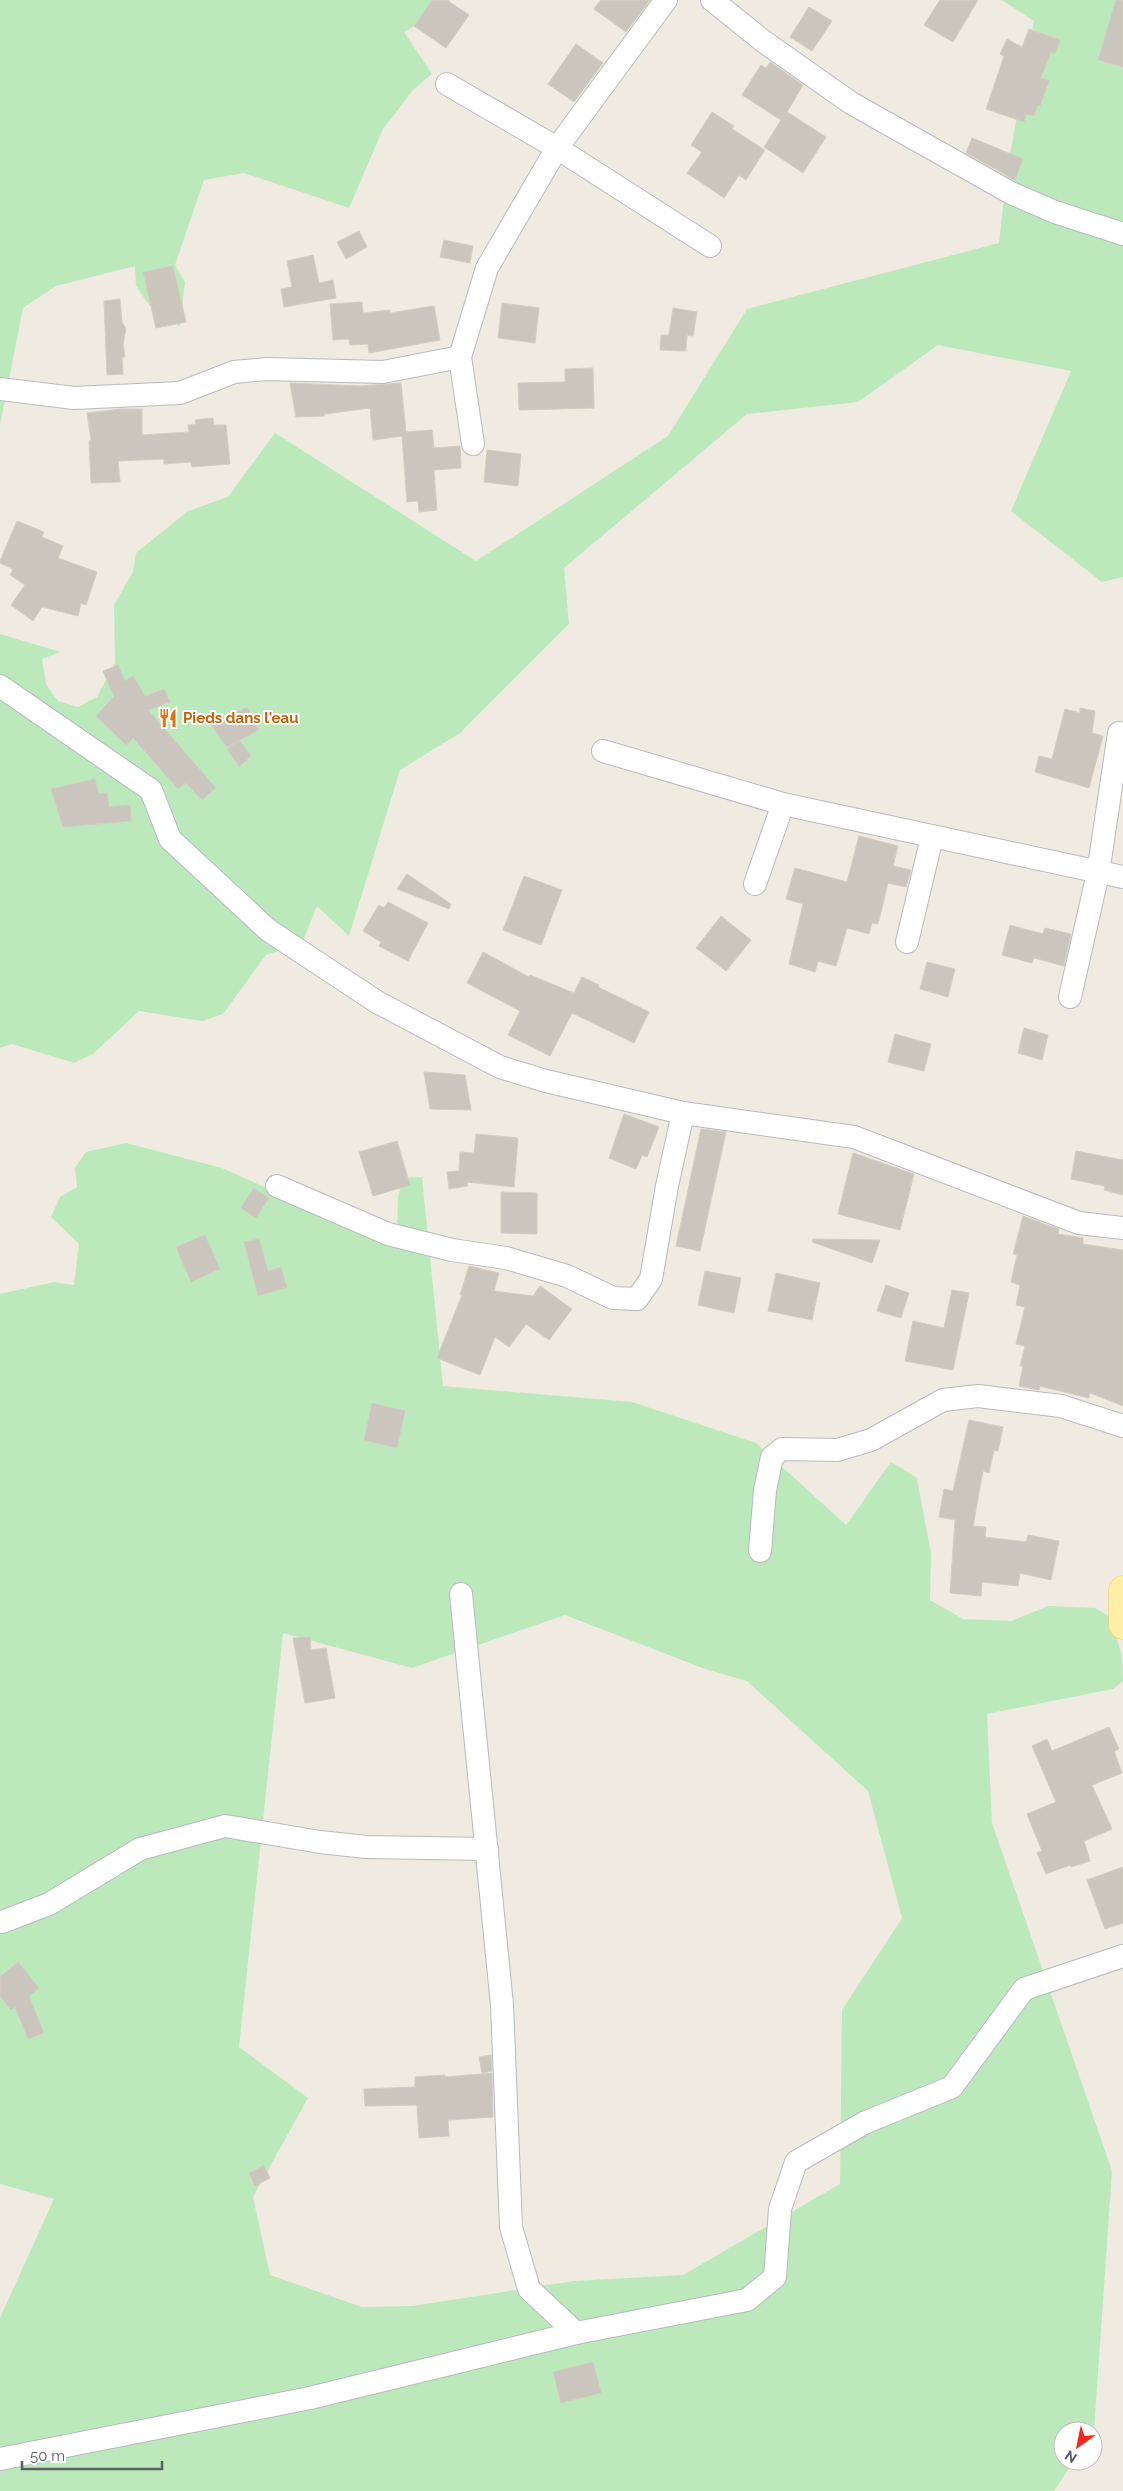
<svg xmlns="http://www.w3.org/2000/svg" width="1123" height="2491" viewBox="0 0 1123 2491" font-family="Raleway,sans-serif">
  <style>
    .green { fill: #bce9bb; fill-rule: evenodd }
    .building { fill: #cac6be; stroke: #d4cdbf }
    .lines { fill: none; stroke-linecap: round; stroke-linejoin: round }
    .minor-casing { stroke: #b7babf; stroke-width: 24 }
    .major-casing { stroke: #ffc64a; stroke-width: 29 }
    .minor { stroke: #fff; stroke-width: 22 }
    .major { stroke: #ffeea6; stroke-width: 28 }
    .labels { text-anchor: middle; stroke-width: 4; stroke-linejoin: round; paint-order: stroke }
    .food-label { font-size: 15px; font-weight: bold; fill: #c56008; stroke: #fff; text-anchor: start }
  </style>
  <rect width="100%" height="100%" fill="#efebe1"/>
  <g class="green">
    <polygon points="0,0 450,0 430,18 404,32 432,74 414,89 383,129 349,208 244,173 204,180 175,265 185,282 180,326 161,320 147,302 136,286 135,266 56,286 23,308 0,425"/>
    <polygon points="1002,0 1123,0 1123,577 1102,582 1011,511 1071,371 938,345 858,402 747,414 564,568 569,624 460,733 400,770 349,936 317,906 302,943 266,955 223,1014 202,1021 139,1011 93,1054 74,1063 12,1044 0,1048 0,634 61,652 42,659 46,684 58,701 78,707 97,697 115,663 114,605 133,572 136,553 188,511 228,497 275,433 476,561 668,436 747,309 999,243 1007,172 1034,21"/>
    <path d="M126 1143 222 1168 320 1212 397 1238 398 1196 404 1178 422 1177 443 1386 632 1402 756 1443 846 1525 891 1462 917 1478 931 1554 930 1600 963 1619 1011 1621 1048 1606 1095 1608 1111 1617 1122 1657 1123 1681 1113 1689 987 1714 992 1823 1112 2171 1094 2431H1063V2461H1074L1054 2491H0V2318L54 2199 0 2184V1294L54 1282 74 1285 79 1244 51 1217 60 1197 77 1187 75 1168 86 1152ZM565 1615 705 1669 747 1681 868 1791 902 1918 842 2010 840 2184 683 2275 574 2281 412 2306 362 2307 270 2275 253 2197 308 2098 239 2047 283 1633 412 1668Z"/>
  </g>
  <g class="building">
    <polygon points="432,0 447,0 469,15 446,48 414,26"/>
    <polygon points="601,0 650,0 626,32 594,9"/>
    <polygon points="940,0 978,0 953,42 924,25"/>
    <polygon points="1116,0 1123,0 1123,67 1098,60"/>
    <polygon points="809,7 832,21 812,51 790,37"/>
    <polygon points="1029,29 1060,40 1055,54 1051,52 1041,78 1049,81 1040,106 1038,105 1034,116 1026,114 1024,122 986,109 1004,56 1000,54 1007,39 1022,47"/>
    <polygon points="576,44 603,63 574,102 548,84"/>
    <polygon points="770,62 803,85 787,112 826,137 803,173 764,147 781,120 742,95 761,65 766,68"/>
    <polygon points="712,112 734,126 732,129 765,150 746,180 739,175 724,198 687,173 702,152 691,145"/>
    <polygon points="972,138 1023,159 1015,180 966,153"/>
    <polygon points="359,231 367,247 346,259 337,242"/>
    <polygon points="444,240 473,246 470,263 440,257"/>
    <polygon points="313,255 319,283 333,280 336,298 284,307 281,289 292,287 287,261"/>
    <polygon points="173,266 186,322 156,328 143,272"/>
    <polygon points="120,299 122,322 126,329 123,344 125,357 122,357 123,374 107,375 104,301"/>
    <polygon points="362,302 363,313 390,310 390,313 434,306 440,340 369,353 368,344 350,345 349,339 333,340 330,304"/>
    <polygon points="502,303 539,308 535,343 498,338"/>
    <polygon points="673,308 697,312 693,336 687,335 686,351 660,350 661,335 669,335"/>
    <polygon points="593,368 594,408 519,410 518,383 565,382 565,369"/>
    <polygon points="290,383 360,386 401,383 406,432 432,430 434,448 460,446 461,468 434,470 437,510 419,512 418,501 407,502 402,436 373,440 370,408 324,414 324,416 296,417"/>
    <polygon points="121,409 142,409 142,435 189,432 188,425 196,424 195,420 213,418 214,425 226,425 230,464 192,467 191,462 164,464 164,459 118,461 120,482 91,483 89,441 91,440 87,413"/>
    <polygon points="487,450 521,454 518,486 484,482"/>
    <polygon points="17,521 44,532 42,537 63,546 58,558 97,572 86,605 81,603 78,616 42,607 33,621 11,605 25,585 10,575 13,569 0,563 0,561"/>
    <polygon points="118,665 125,681 133,676 145,696 164,689 170,702 148,710 216,788 202,800 186,783 178,789 133,738 126,745 96,716 114,696 103,671"/>
    <polygon points="247,707 259,730 227,747 209,722 221,714 225,718"/>
    <polygon points="1080,708 1095,711 1092,733 1103,736 1089,788 1035,772 1039,756 1052,759 1065,709 1080,713"/>
    <polygon points="239,740 251,756 239,767 227,749"/>
    <polygon points="95,779 99,794 107,793 109,807 130,805 131,821 63,827 51,789"/>
    <polygon points="859,836 898,846 893,866 911,870 906,887 888,883 878,924 872,923 869,934 847,928 836,966 818,961 815,972 789,964 803,904 786,899 795,868 847,882"/>
    <polygon points="407,874 451,904 449,909 397,889"/>
    <polygon points="524,876 562,890 541,945 503,930"/>
    <polygon points="388,902 428,923 408,961 379,946 381,942 363,931 379,905 384,908"/>
    <polygon points="721,916 751,940 726,971 696,948"/>
    <polygon points="1010,925 1043,934 1045,928 1071,934 1064,966 1034,958 1032,963 1002,955"/>
    <polygon points="483,952 529,977 530,975 574,993 582,977 599,985 598,987 649,1012 634,1043 572,1013 550,1056 508,1035 520,1011 467,983"/>
    <polygon points="927,962 955,969 948,997 920,989"/>
    <polygon points="1024,1028 1048,1035 1042,1060 1018,1053"/>
    <polygon points="895,1034 931,1044 924,1071 888,1062"/>
    <polygon points="424,1072 465,1075 471,1110 430,1109"/>
    <polygon points="624,1114 659,1127 647,1157 642,1155 636,1169 609,1158"/>
    <polygon points="701,1129 726,1132 700,1251 676,1246"/>
    <polygon points="476,1134 518,1138 514,1187 467,1182 468,1186 449,1189 447,1172 459,1171 460,1152 474,1153"/>
    <polygon points="397,1141 410,1185 373,1196 359,1152"/>
    <polygon points="1076,1151 1123,1160 1123,1195 1104,1190 1105,1186 1071,1179"/>
    <polygon points="853,1153 914,1174 900,1230 838,1214"/>
    <polygon points="254,1188 269,1198 256,1218 241,1208"/>
    <polygon points="501,1192 537,1193 537,1234 501,1233"/>
    <polygon points="1023,1216 1059,1229 1058,1234 1083,1238 1083,1244 1123,1250 1123,1406 1090,1393 1089,1398 1040,1386 1039,1390 1019,1386 1023,1366 1020,1366 1025,1346 1016,1344 1025,1307 1016,1305 1020,1285 1011,1282 1017,1255 1013,1254"/>
    <polygon points="205,1235 220,1269 191,1282 176,1247"/>
    <polygon points="259,1239 268,1271 281,1267 287,1287 258,1296 244,1242"/>
    <polygon points="813,1239 880,1240 872,1263 812,1242"/>
    <polygon points="469,1266 499,1273 494,1291 533,1296 540,1286 572,1309 549,1340 526,1324 509,1347 495,1337 480,1375 437,1358 462,1295 460,1295"/>
    <polygon points="705,1271 741,1278 734,1313 698,1305"/>
    <polygon points="776,1273 820,1283 812,1320 768,1311"/>
    <polygon points="886,1285 909,1293 901,1318 877,1311"/>
    <polygon points="952,1290 969,1293 953,1370 905,1361 913,1321 944,1328"/>
    <polygon points="372,1403 405,1411 397,1448 364,1440"/>
    <polygon points="969,1420 1003,1427 998,1451 994,1450 989,1473 983,1471 973,1526 986,1527 985,1537 1026,1542 1028,1535 1059,1541 1051,1580 1020,1573 1018,1586 982,1582 981,1596 950,1593 955,1520 939,1517 944,1489 953,1491"/>
    <polygon points="310,1637 311,1650 326,1648 335,1698 305,1703 293,1638"/>
    <polygon points="1109,1727 1119,1749 1114,1751 1122,1773 1092,1785 1112,1829 1084,1841 1090,1861 1071,1867 1070,1865 1046,1874 1037,1853 1042,1851 1027,1814 1056,1802 1032,1746 1047,1739 1052,1751"/>
    <polygon points="1123,1867 1123,1923 1105,1929 1087,1880"/>
    <polygon points="18,1962 39,1988 29,1996 44,2033 28,2039 15,2007 11,2010 0,1996 0,1977"/>
    <polygon points="491,2055 492,2071 482,2073 479,2057"/>
    <polygon points="492,2073 493,2117 448,2120 449,2136 419,2138 417,2105 365,2106 364,2089 415,2087 415,2077 445,2075 445,2077"/>
    <polygon points="264,2165 270,2178 255,2186 249,2173"/>
    <polygon points="593,2362 601,2393 561,2403 553,2372"/>
  </g>
  <g class="lines">
    <g class="minor-casing">
      <g id="minor">
        <polyline points="712,0 763,41 851,103 1011,193 1055,212 1123,234"/>
        <polyline points="447,84 557,148 710,246"/>
        <polyline points="0,389 74,398 180,393 234,372 267,369 383,372 460,357"/>
        <polyline points="473,444 460,357 487,268 557,148 666,0"/>
        <polyline points="0,686 151,790 170,839 268,930 377,1002 500,1067 546,1081 683,1113 854,1137 1079,1223 1123,1228"/>
        <polyline points="603,751 783,804 1123,877"/>
        <polyline points="755,884 783,804"/>
        <polyline points="907,942 932,837"/>
        <polyline points="1070,997 1098,873 1119,733"/>
        <polyline points="277,1186 388,1234 452,1250 506,1258 567,1276 613,1298 637,1299 651,1279 667,1186 683,1113"/>
        <polyline points="760,1551 765,1490 772,1457 782,1449 837,1450 871,1440 943,1400 978,1396 1061,1406 1123,1426"/>
        <polyline points="461,1594 502,2005 511,2227 529,2289 576,2333"/>
        <polyline points="2,1922 49,1904 140,1849 225,1826 320,1842 366,1847 487,1849"/>
        <polyline points="0,2459 310,2398 576,2333 747,2300 775,2277 780,2209 796,2162 864,2123 952,2087 1024,1989 1123,1956"/>
      </g>
    </g>
    <g class="major-casing">
      <polyline id="major" points="1123,1590 1123,1625"/>
    </g>
    <use href="#minor" class="minor"/>
    <use href="#major" class="major"/>
  </g>
  <defs>
    <g id="restaurant-bare" transform="scale(1.5)"><path d="M-5-6h1v4h1v-4h1v4h1v-4h1v5L-1.5 .5V6h-2V.5L-5-1ZM5-6V6H3V1.5H1.5Q1.5-4 5-6Z" fill="#e8710a" stroke="#fff" stroke-width="2.5" paint-order="stroke"/></g>
  </defs>
  <g fill-rule="evenodd">
    <use href="#restaurant-bare" x="168" y="718"/>
  </g>
  <g class="labels">
    <g class="food-label">
      <text x="183" y="723">Pieds dans l'eau</text>
    </g>
  </g>
  <g transform="translate(1078 2446) rotate(213)"><circle r="24" fill="#ffffff" stroke="#bdbfc1"/>
  <path d="M0-4L9 19L0 12L-9 19Z" fill="#fb251b"/>
  <text y="-8" font-size="14" font-weight="bold" text-anchor="middle" fill="#5a5f64">N</text>
  </g>
  <path d="M22 2461v8h140v-8" fill="none" stroke="#5a5f64" stroke-width="2.5"/>
  <text x="30" y="2461" font-size="15" fill="#5a5f64" stroke="#ffffff" stroke-width="4" paint-order="stroke">50 m</text>
</svg>
